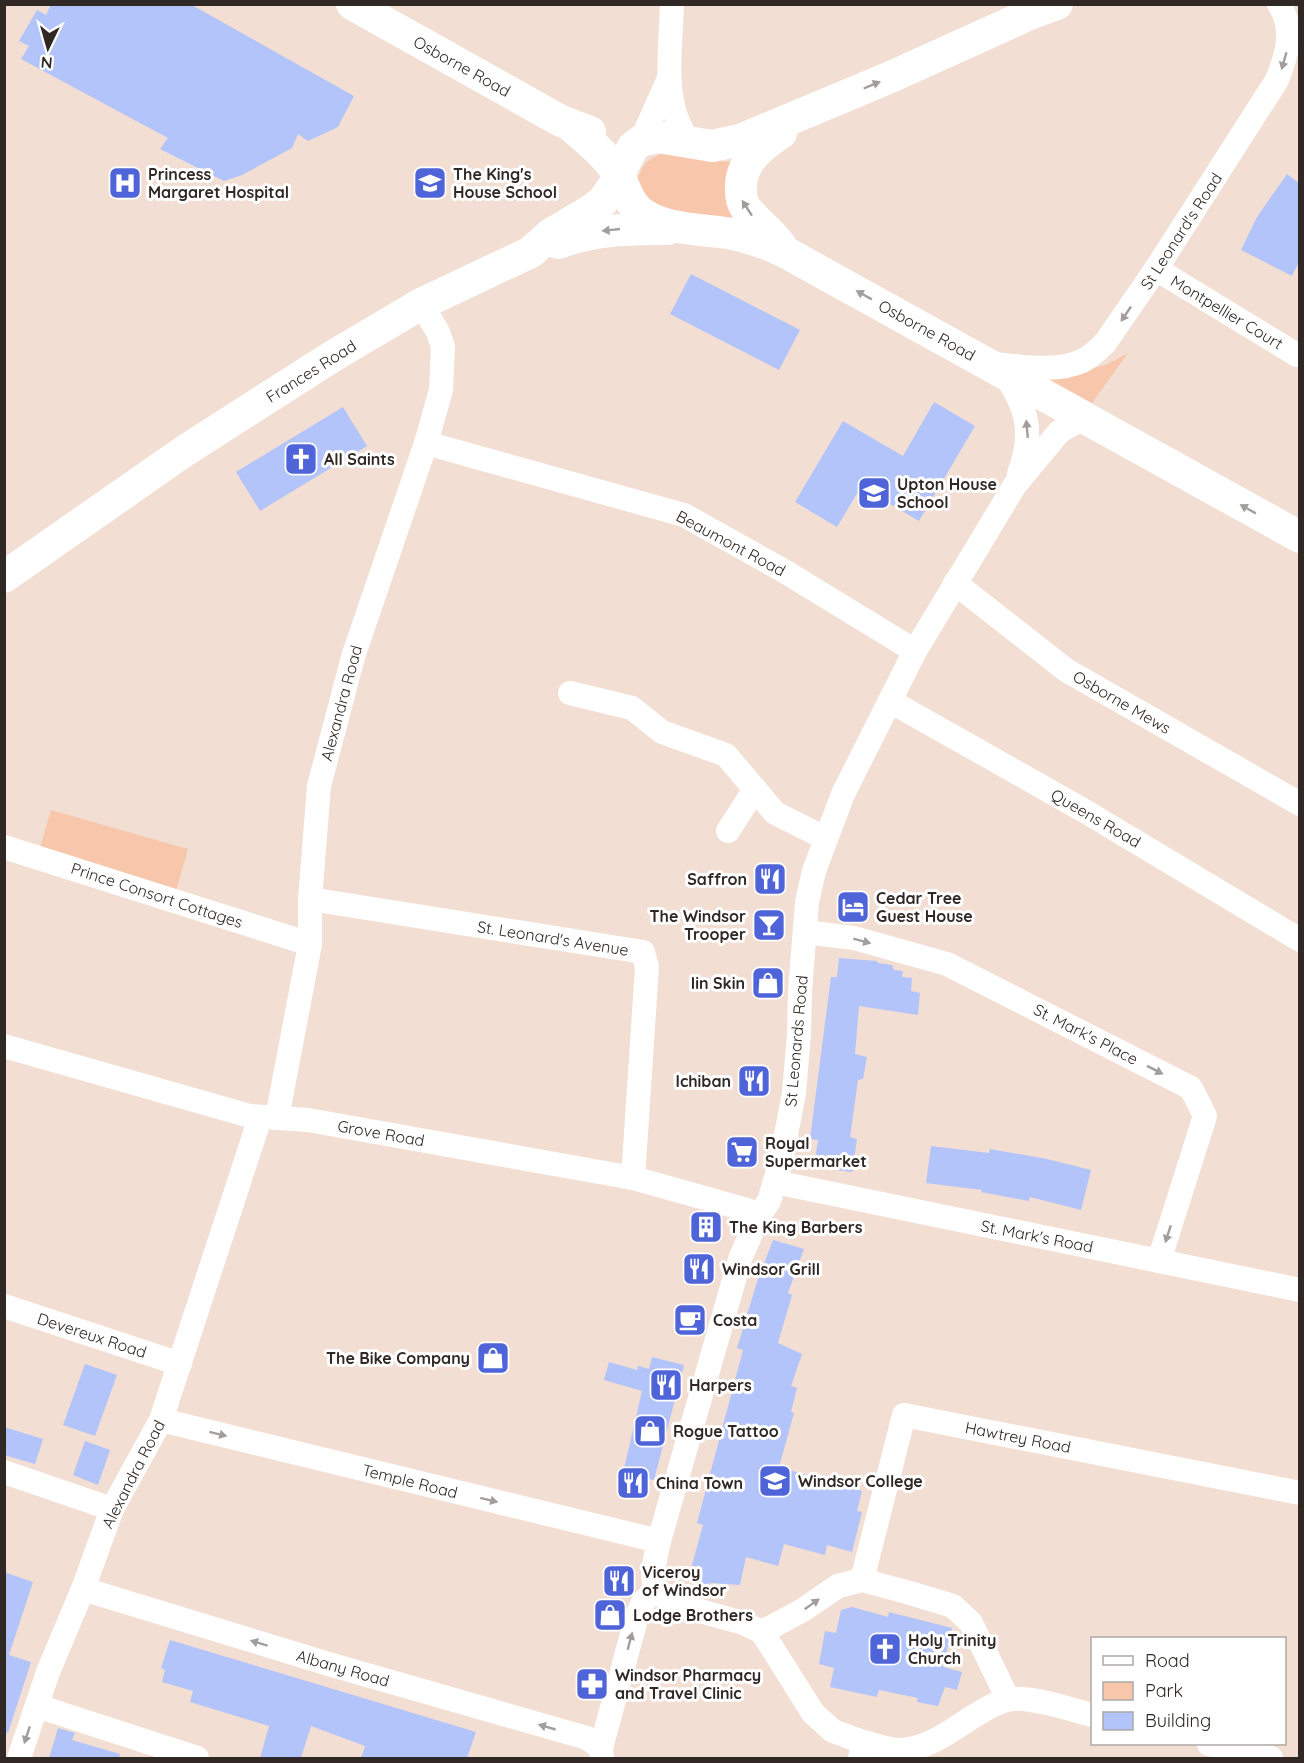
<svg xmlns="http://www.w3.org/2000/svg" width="1304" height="1763" viewBox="0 0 1304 1763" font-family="Quicksand,sans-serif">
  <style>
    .green { fill: #f8c6aa }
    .building { fill: #b3c4fa }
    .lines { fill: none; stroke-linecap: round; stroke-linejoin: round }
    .minor { stroke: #fff; stroke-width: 24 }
    .major { stroke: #fff; stroke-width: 32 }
    .oneway { fill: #a19e9c }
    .labels { text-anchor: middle; stroke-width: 6; stroke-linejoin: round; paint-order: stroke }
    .street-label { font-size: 16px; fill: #2f2824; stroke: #fff }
    .poi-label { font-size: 16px; font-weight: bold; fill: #2f2824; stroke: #fff; text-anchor: start }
  </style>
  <rect width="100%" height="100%" fill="#f2ded3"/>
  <g class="green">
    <path d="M663 153 702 160 732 162 735 217 731 220 653 210 637 184C640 167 647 159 663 153Z"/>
    <polygon points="1128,353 1092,403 1049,379 1106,365"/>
    <polygon points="51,810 188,849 174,898 37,858"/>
  </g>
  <g class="building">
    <polygon points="51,4 190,4 354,96 338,127 308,141 298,134 292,148 242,175 224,181 160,149 168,138 21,59 29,46 19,41 37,10 46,15"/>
    <polygon points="1287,174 1299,183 1299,262 1292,276 1241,250 1257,217"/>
    <polygon points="691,274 800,330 779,370 670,314"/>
    <polygon points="934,402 975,426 919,521 861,487 837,527 795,502 843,421 903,456"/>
    <polygon points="343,407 367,446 260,511 236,472"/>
    <polygon points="839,958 877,961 878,963 892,965 894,970 903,971 902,977 912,978 911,991 920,993 918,1015 859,1006 855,1054 867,1057 863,1079 858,1080 850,1137 857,1139 852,1172 814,1167 818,1140 810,1139 831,977 837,977"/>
    <polygon points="931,1146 989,1153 990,1149 1047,1159 1091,1170 1081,1210 1030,1197 1029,1201 981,1192 982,1190 926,1183"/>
    <polygon points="773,1240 804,1249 788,1293 792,1295 778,1343 802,1354 791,1386 797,1388 791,1412 794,1413 779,1467 862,1491 857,1511 862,1512 852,1552 827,1545 825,1555 784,1544 778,1566 746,1557 740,1585 712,1583 700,1585 691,1580 690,1572 703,1525 697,1523 743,1350 737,1348 757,1282"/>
    <polygon points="652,1357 684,1365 654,1480 623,1473 642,1391 604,1380 609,1362 637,1370 638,1366 649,1369"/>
    <polygon points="85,1364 117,1375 95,1436 63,1425"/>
    <polygon points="4,1427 43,1439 35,1464 4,1455"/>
    <polygon points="85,1441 110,1450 98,1485 73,1475"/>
    <polygon points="4,1572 33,1582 9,1655 31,1662 8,1733 4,1732"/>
    <polygon points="852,1607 888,1617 889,1612 952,1628 943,1667 962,1672 957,1690 945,1687 938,1706 917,1702 918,1698 879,1690 877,1697 830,1687 834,1668 819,1664 825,1631 836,1633 841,1610"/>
    <polygon points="170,1640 476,1732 467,1758 361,1758 365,1746 311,1726 301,1758 260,1758 269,1726 190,1702 193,1691 162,1682 165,1670 161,1668"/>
    <polygon points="58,1728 75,1733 72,1740 120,1754 119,1758 49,1758"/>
  </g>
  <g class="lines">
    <g class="minor">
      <path d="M672 4C671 48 660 106 690 142"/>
      <polyline points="641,141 669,78"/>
      <polyline points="1156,269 1297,355"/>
      <path d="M992 364C1020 366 1056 373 1082 361 1091 357 1098 350 1105 343L1156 269 1277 80C1287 55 1295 29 1279 4"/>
      <path d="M1004 373C1028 409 1034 433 1019 474"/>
      <polyline points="426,443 684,515 784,571 915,651"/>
      <polyline points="955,583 1066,670 1300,804"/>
      <polyline points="570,693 632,708 662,732 726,755 775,813 825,838"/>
      <polyline points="890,701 1083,810 1300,940"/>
      <polyline points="728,831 755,789"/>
      <polyline points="4,847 310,944"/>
      <polyline points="310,899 643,952 647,967 633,1178"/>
      <polyline points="805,932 854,938 947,964 1191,1088 1205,1116 1159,1261"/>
      <polyline points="4,1046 250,1116 308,1120 633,1178 744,1209 759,1215"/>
      <polyline points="277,1118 310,944 310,899 319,786 353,657 426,443 441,390 443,347 438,332 421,304"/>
      <polyline points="775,1182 1300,1290"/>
      <polyline points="4,1306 180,1364"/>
      <polyline points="161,1420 659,1541"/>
      <polyline points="4,1472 112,1509"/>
      <polyline points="862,1580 904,1415 1300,1493"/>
      <polyline points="83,1589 332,1665 587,1738 601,1748"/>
      <polyline points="762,1632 803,1610 838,1586 862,1580 910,1593 953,1606 971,1623 1008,1699"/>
      <polyline points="37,1706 197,1758"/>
      <path d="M863 1742C874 1744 888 1750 899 1750 941 1749 969 1711 1007 1700 1026 1694 1072 1710 1092 1715"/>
      <polyline points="1209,1744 1271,1758"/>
      <polyline points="19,1758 48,1672 83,1589 112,1509 161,1420 260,1118"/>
      <polyline points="602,1758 601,1748 637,1616 643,1602 656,1590"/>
      <path d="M860 1758 863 1742 833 1731 813 1713 762 1632 743 1623 672 1603C644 1587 654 1568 659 1541L740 1259 759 1215 769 1201 781 1161 794 1093 799 1034 800 991 807 902 814 871 843 794 915 651 1015 485 1059 432 1074 423 1086 419"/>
    </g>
    <g class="major">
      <polyline points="352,4 561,121 590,132"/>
      <path d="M571 126C586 139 603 152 614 168 625 183 627 204 643 214 669 231 704 229 733 234 751 238 768 244 785 252L1300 537"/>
      <path d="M781 133C760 147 739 163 741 191 741 199 743 206 749 212 759 224 772 233 781 246"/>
      <path d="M558 243C595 229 630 229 668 229"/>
      <polyline points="4,577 183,452 333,356 421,304 531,252 551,234 593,209 603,201 620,177 622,168 633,147 641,141 658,137 712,146 740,140 893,76 1032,13 1057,4"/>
    </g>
  </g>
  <defs><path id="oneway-solid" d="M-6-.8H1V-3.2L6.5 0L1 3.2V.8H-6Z" transform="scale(1.5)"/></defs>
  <g class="oneway">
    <use href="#oneway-solid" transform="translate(1284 61) rotate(106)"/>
    <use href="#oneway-solid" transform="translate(872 85) rotate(-23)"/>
    <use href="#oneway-solid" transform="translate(747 208) rotate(-123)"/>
    <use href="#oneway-solid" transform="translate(611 230) rotate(174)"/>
    <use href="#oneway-solid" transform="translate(864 295) rotate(-151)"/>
    <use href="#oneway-solid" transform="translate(1126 314) rotate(124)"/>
    <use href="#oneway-solid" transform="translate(1027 429) rotate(-95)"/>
    <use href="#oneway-solid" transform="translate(1248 509) rotate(-151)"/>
    <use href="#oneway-solid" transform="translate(862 941) rotate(15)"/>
    <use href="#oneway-solid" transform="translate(1155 1070) rotate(27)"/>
    <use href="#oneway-solid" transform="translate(1168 1234) rotate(108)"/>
    <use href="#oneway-solid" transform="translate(218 1434) rotate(14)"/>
    <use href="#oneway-solid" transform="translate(489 1500) rotate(14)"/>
    <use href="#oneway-solid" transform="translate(812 1604) rotate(-35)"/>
    <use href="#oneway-solid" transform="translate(630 1641) rotate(-75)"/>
    <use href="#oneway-solid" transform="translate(259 1643) rotate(-163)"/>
    <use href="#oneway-solid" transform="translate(547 1727) rotate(-164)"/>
    <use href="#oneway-solid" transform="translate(27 1735) rotate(108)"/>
  </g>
  <defs>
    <g id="hospital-square" transform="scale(1.725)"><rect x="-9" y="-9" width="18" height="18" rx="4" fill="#4f64d9" stroke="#fff"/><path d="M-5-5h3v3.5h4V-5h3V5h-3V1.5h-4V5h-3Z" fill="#fff"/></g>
    <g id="school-square" transform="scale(1.725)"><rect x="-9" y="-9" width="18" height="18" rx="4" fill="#4f64d9" stroke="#fff"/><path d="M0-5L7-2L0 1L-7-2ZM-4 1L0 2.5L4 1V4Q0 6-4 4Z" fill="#fff"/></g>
    <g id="church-square" transform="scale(1.725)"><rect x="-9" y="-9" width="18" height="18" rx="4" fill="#4f64d9" stroke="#fff"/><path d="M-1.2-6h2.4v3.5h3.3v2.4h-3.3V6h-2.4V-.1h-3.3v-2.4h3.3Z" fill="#fff"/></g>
    <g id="restaurant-square" transform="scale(1.725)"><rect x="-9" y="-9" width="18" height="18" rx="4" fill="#4f64d9" stroke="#fff"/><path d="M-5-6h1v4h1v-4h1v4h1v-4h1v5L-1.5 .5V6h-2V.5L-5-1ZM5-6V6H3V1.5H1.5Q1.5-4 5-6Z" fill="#fff"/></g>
    <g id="hotel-square" transform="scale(1.725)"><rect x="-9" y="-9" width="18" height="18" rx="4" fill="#4f64d9" stroke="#fff"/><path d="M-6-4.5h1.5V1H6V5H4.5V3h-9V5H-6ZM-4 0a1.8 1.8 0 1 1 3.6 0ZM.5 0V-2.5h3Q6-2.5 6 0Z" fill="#fff"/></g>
    <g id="bar-square" transform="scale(1.725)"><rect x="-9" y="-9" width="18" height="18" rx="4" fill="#4f64d9" stroke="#fff"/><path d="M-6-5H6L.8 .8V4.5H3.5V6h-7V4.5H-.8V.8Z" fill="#fff"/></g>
    <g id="shop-square" transform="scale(1.725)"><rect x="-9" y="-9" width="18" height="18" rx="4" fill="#4f64d9" stroke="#fff"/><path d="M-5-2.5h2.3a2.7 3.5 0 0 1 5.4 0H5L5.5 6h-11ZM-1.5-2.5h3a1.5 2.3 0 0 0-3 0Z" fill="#fff"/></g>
    <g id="supermarket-square" transform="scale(1.725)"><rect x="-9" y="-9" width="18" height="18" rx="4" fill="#4f64d9" stroke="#fff"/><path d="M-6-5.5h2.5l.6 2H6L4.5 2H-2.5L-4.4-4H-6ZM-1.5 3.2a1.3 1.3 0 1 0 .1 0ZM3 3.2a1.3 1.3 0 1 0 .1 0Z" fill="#fff"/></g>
    <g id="building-square" transform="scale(1.725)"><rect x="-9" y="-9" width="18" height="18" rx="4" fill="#4f64d9" stroke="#fff"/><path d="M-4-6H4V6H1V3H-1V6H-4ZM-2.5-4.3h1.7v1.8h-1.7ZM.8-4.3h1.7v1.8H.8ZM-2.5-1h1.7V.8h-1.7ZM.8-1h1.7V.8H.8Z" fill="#fff"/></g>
    <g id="cafe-square" transform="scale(1.725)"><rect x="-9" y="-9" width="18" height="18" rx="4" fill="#4f64d9" stroke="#fff"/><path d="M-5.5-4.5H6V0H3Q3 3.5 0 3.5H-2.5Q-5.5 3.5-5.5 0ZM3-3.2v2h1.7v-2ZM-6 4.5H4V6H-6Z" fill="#fff"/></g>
    <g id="university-square" transform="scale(1.725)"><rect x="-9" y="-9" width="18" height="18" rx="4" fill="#4f64d9" stroke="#fff"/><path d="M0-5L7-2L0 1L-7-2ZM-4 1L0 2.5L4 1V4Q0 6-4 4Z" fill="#fff"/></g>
    <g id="pharmacy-square" transform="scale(1.725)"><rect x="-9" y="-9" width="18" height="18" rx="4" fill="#4f64d9" stroke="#fff"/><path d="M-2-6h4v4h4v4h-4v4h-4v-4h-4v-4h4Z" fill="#fff"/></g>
  </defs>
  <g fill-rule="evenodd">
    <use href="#hospital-square" x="125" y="183"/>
    <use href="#school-square" x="430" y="183"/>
    <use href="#church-square" x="301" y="459"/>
    <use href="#school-square" x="874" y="493"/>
    <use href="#restaurant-square" x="770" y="879"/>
    <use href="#hotel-square" x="853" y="907"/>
    <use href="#bar-square" x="769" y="925"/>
    <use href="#shop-square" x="768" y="983"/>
    <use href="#restaurant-square" x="754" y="1081"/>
    <use href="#supermarket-square" x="742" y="1152"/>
    <use href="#building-square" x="706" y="1227"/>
    <use href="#restaurant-square" x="699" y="1269"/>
    <use href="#cafe-square" x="690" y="1320"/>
    <use href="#shop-square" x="493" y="1358"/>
    <use href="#restaurant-square" x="666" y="1385"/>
    <use href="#shop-square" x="650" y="1431"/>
    <use href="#university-square" x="775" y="1481"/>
    <use href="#restaurant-square" x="633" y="1483"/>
    <use href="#restaurant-square" x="619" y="1581"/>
    <use href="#shop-square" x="610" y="1615"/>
    <use href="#church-square" x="885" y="1649"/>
    <use href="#pharmacy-square" x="592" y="1684"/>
  </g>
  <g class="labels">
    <g class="street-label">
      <text transform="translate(462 66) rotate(29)" y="6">Osborne Road</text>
      <text transform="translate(1181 231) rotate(-57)" y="6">St Leonard's Road</text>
      <text transform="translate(1227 312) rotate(31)" y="6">Montpellier Court</text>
      <text transform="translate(927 330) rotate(29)" y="6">Osborne Road</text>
      <text transform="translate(311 371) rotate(-32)" y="6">Frances Road</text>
      <text transform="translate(731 543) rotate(28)" y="6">Beaumont Road</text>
      <text transform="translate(1122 702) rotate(30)" y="6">Osborne Mews</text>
      <text transform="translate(341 703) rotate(-75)" y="6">Alexandra Road</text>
      <text transform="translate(1096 818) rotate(30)" y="6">Queens Road</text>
      <text transform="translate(157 895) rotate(18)" y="6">Prince Consort Cottages</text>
      <text transform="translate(553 938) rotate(9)" y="6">St. Leonard's Avenue</text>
      <text transform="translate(1086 1034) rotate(27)" y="6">St. Mark's Place</text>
      <text transform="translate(796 1041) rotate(-85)" y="6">St Leonards Road</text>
      <text transform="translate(381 1133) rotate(10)" y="6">Grove Road</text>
      <text transform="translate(1037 1236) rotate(11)" y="6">St. Mark's Road</text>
      <text transform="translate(92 1335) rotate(18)" y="6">Devereux Road</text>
      <text transform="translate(1018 1437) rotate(11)" y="6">Hawtrey Road</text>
      <text transform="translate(133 1474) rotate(-63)" y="6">Alexandra Road</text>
      <text transform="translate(410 1481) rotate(14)" y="6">Temple Road</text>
      <text transform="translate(343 1668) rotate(16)" y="6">Albany Road</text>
    </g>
    <g class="poi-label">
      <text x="148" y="180">Princess<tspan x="148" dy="18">Margaret Hospital</tspan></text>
      <text x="453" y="180">The King's<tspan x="453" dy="18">House School</tspan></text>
      <text x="324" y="465">All Saints</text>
      <text x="897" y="490">Upton House<tspan x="897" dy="18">School</tspan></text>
      <text x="747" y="885" text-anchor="end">Saffron</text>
      <text x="876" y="904">Cedar Tree<tspan x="876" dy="18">Guest House</tspan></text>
      <text x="746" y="922" text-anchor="end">The Windsor<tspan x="746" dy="18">Trooper</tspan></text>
      <text x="745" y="989" text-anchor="end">Iin Skin</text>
      <text x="731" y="1087" text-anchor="end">Ichiban</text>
      <text x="765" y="1149">Royal<tspan x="765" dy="18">Supermarket</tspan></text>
      <text x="729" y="1233">The King Barbers</text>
      <text x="722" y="1275">Windsor Grill</text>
      <text x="713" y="1326">Costa</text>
      <text x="470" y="1364" text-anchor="end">The Bike Company</text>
      <text x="689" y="1391">Harpers</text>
      <text x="673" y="1437">Rogue Tattoo</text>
      <text x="798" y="1487">Windsor College</text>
      <text x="656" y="1489">China Town</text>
      <text x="642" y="1578">Viceroy<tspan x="642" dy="18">of Windsor</tspan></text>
      <text x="633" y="1621">Lodge Brothers</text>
      <text x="908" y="1646">Holy Trinity<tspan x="908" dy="18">Church</tspan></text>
      <text x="615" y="1681">Windsor Pharmacy<tspan x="615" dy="18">and Travel Clinic</tspan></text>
    </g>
  </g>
  <rect width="1304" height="1763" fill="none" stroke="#2f2824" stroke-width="12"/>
  <rect x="1091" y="1637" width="195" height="108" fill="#ffffff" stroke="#aca9a7" stroke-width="1.5"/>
  <rect x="1103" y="1656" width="30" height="9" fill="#ffffff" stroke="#aca9a7" stroke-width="1.5"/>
  <text x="1145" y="1667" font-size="18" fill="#2f2824">Road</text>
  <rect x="1103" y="1682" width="30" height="18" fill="#f8c6aa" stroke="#aca9a7" stroke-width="1.5"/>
  <text x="1145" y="1697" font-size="18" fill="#2f2824">Park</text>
  <rect x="1103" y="1712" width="30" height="18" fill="#b3c4fa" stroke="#aca9a7" stroke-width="1.5"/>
  <text x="1145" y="1727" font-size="18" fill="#2f2824">Building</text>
  <g transform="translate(48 48) rotate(185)" stroke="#ffffff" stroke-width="4.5" paint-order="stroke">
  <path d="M0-4.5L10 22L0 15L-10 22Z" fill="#2f2824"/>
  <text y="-9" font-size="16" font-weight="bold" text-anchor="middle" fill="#2f2824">N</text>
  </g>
</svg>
